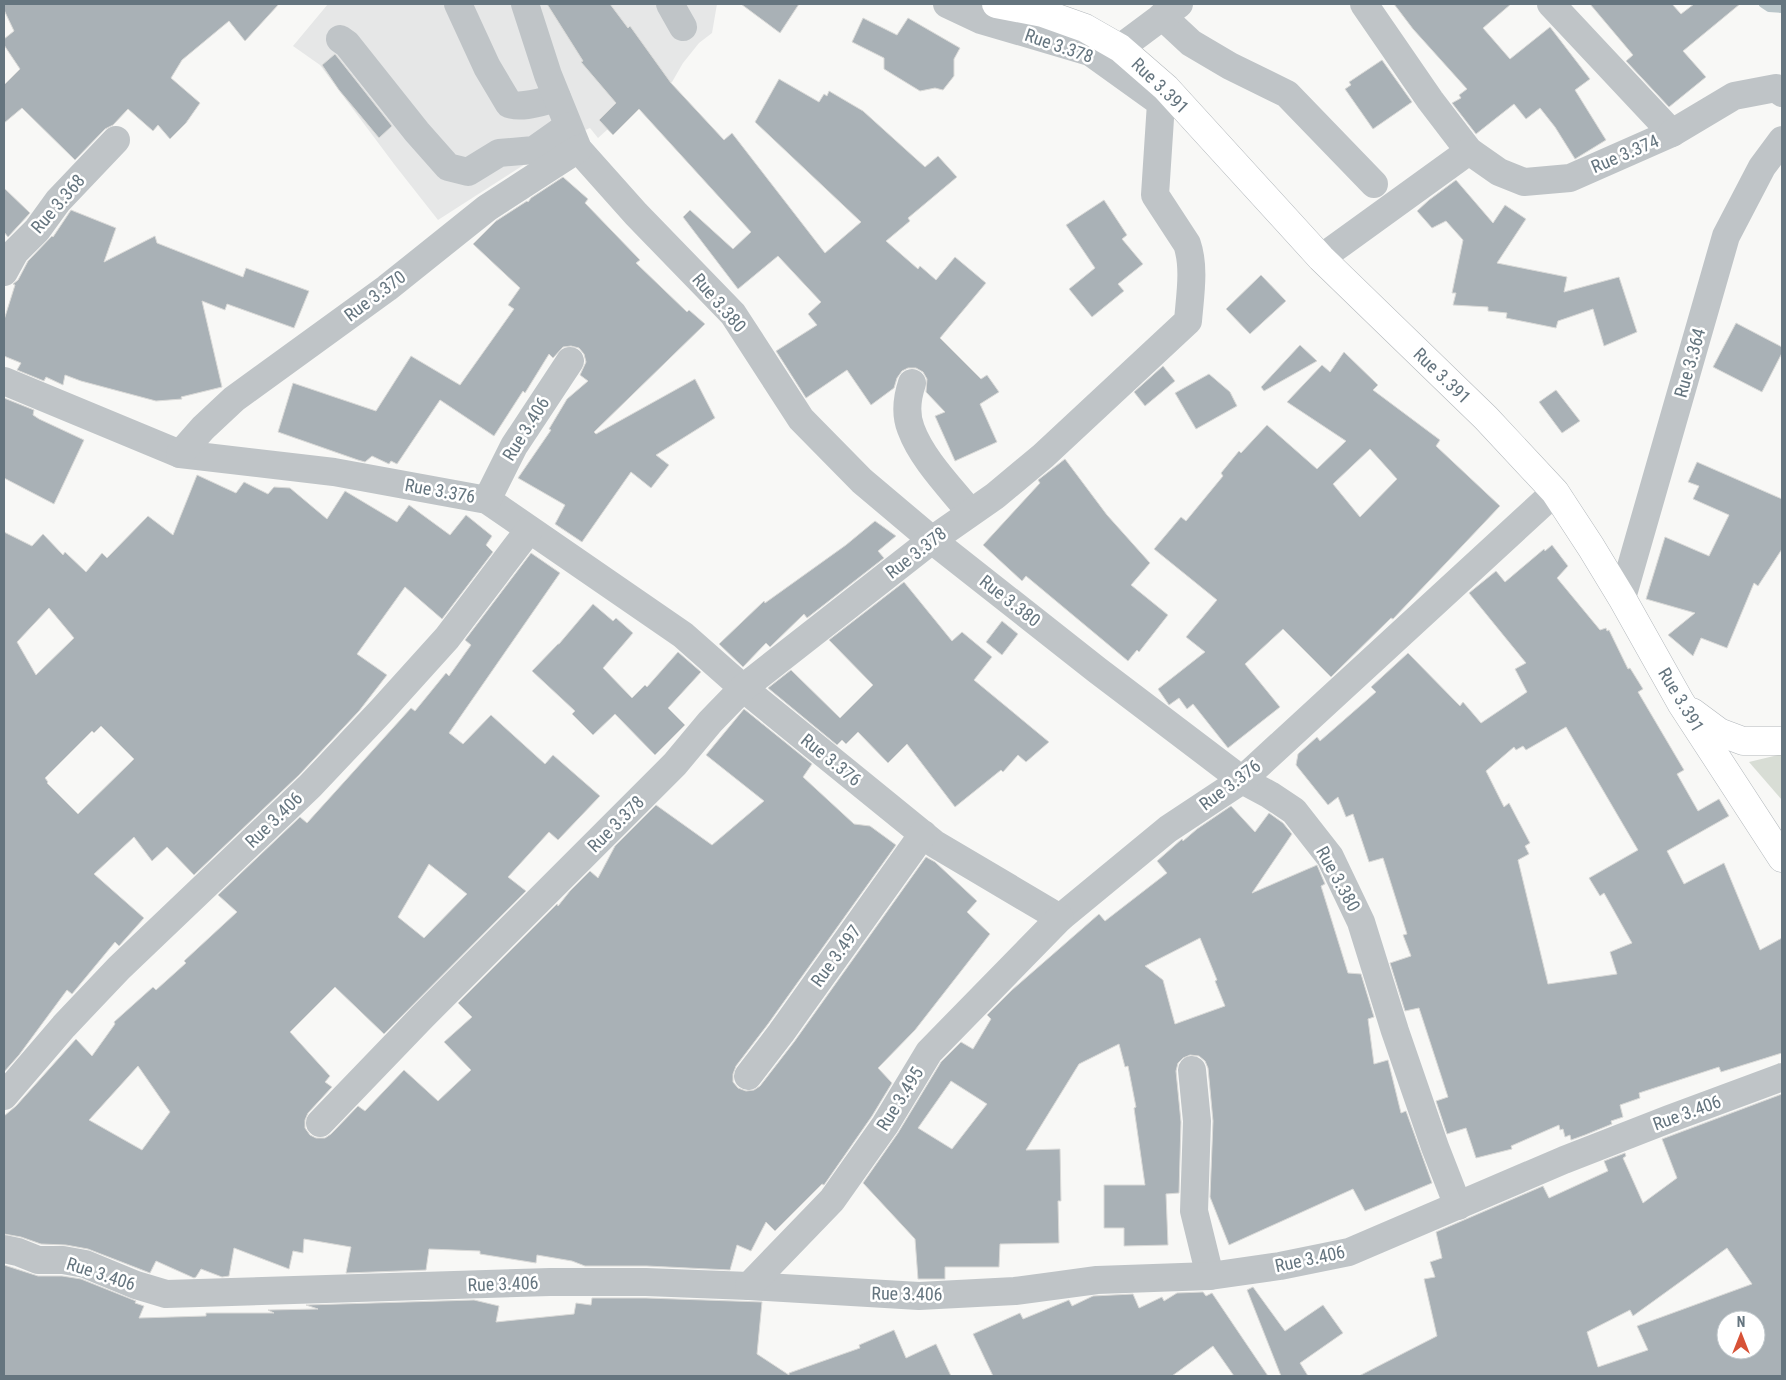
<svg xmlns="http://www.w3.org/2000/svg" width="1786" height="1380" viewBox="0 0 1786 1380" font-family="'Roboto Condensed',sans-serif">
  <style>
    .built { fill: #e6e7e7 }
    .green { fill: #d8ddd5 }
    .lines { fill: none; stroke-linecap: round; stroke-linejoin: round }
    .stream { stroke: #b9c5c9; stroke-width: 8 }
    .building { fill: #a9b1b6; stroke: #dadad8; fill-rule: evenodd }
    .major-casing { stroke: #b3b8bc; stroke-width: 29 }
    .minor { stroke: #bfc4c7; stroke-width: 28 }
    .major { stroke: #fff; stroke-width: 28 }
    .labels { text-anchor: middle; stroke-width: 5; stroke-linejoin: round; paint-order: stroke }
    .street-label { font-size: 18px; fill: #65757f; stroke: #fff }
  </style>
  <rect width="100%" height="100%" fill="#f8f8f6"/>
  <polygon class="built" points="328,4 717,4 712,33 699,43 683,63 672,82 653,95 613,135 608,129 598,138 590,128 564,139 438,220 394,164 320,65 293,46"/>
  <polygon class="green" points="1782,754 1782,800 1749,762"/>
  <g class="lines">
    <polyline class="stream" points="1763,4 1769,8 1782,9"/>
  </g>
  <g class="building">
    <polygon points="4,4 279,4 245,41 229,21 182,60 171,78 200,103 186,123 170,139 158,125 153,131 128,109 113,125 105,129 75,160 22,108 4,123 4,85 20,69 4,45 4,39 14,31 4,10"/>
    <polygon points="547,4 610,4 628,28 630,26 671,83 724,140 732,133 825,253 861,222 755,122 779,79 819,102 824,94 827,96 829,91 863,111 925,167 938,156 957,177 908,218 910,221 886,241 918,269 920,266 936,280 955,257 986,283 940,338 981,379 987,375 999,392 980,404 997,442 955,461 935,416 945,412 926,392 927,379 923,372 916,368 908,368 902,371 897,378 894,388 871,405 847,370 806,398 776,351 817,325 808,314 821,302 778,256 738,289 683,217 690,210 733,249 751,232 639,109 613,135 599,120 616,103 581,62 583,61"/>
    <polygon points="741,4 799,4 780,33"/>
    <polygon points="1394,4 1511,4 1483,28 1510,59 1550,27 1590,79 1575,90 1606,140 1575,159 1555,127 1540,108 1526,119 1514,104 1476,134 1452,103 1461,98 1459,95 1467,89 1413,29"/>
    <polygon points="1590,4 1672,4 1681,14 1694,4 1740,4 1683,51 1706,77 1669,107 1626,61 1633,55"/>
    <polygon points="863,18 897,35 908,18 960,48 954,59 954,76 943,90 935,88 920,91 884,69 884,58 852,42"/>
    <polygon points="335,54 392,126 379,138 339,90 322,65"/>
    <polygon points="1382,60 1412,102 1373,129 1345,89 1351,85 1349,82"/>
    <polygon points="563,177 588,199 585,203 640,260 636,263 687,312 689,310 705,324 594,432 596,434 695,379 715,418 656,455 669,465 651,488 631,472 582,542 555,524 565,505 518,478 551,430 549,429 567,399 588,381 580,375 586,362 584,354 579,348 571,346 563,347 553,358 549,354 525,393 523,391 494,436 440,400 397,464 391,461 389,464 372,456 365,462 358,460 278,432 293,383 376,411 411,356 460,385 514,309 508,305 520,288 473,244 496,221 527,201 528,202 531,198"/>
    <polygon points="1456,180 1493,223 1505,205 1526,219 1497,263 1567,277 1564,292 1619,277 1637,332 1604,346 1593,309 1558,321 1556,328 1506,318 1507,313 1488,311 1488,307 1453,305 1456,293 1452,293 1463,240 1446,221 1432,228 1417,211 1429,200"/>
    <polygon points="4,188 30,213 8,237 4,232"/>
    <polygon points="1104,200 1127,235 1122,239 1143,264 1118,284 1124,291 1092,317 1069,289 1095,268 1066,225"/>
    <polygon points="71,210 116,228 104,262 155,236 157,243 243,277 246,268 309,291 294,328 227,304 225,310 202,301 222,387 181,397 182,399 156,401 81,381 65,375 63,385 46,377 44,381 17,370 21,363 4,356 4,320 15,285 13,284 18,280 28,261 52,236 53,237"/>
    <polygon points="1261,275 1286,301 1250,334 1226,309"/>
    <polygon points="1736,323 1782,347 1782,353 1762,392 1713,367"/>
    <polygon points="1300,345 1317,361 1264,391 1261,387"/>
    <path d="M1344 352 1378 385 1373 390 1440 440 1436 446 1500 506 1393 619 1391 618 1331 677 1283 629 1245 664 1280 707 1228 748 1193 704 1187 709 1179 698 1169 705 1158 689 1205 652 1186 637 1217 600 1154 549 1181 517 1186 521 1223 476 1221 473 1239 451 1241 453 1267 425 1317 469 1346 441 1287 402 1322 365 1330 372ZM1370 449 1397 479 1360 517 1333 484Z"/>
    <polygon points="1163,366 1175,381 1145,406 1134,392"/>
    <polygon points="1209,374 1230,392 1237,406 1196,429 1175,393"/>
    <polygon points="1556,390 1580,421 1562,433 1539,402"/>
    <polygon points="4,398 34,410 33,415 39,419 84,440 54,504 4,478"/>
    <polygon points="1065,459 1107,515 1150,563 1131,585 1168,615 1139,652 1137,650 1128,661 1026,576 1022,581 983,545 1040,483 1038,480"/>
    <polygon points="1697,462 1782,499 1782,549 1758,586 1754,583 1727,648 1701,638 1693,656 1668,635 1695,613 1646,599 1665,537 1709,556 1729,515 1693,499 1699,486 1688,482"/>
    <path d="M197 475 236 493 244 482 268 494 274 487 290 488 327 519 345 491 397 522 409 505 450 535 466 515 492 536 486 545 493 552 442 619 405 587 357 654 387 675 359 711 299 775 194 875 167 847 152 861 134 837 94 874 144 918 119 946 115 942 72 994 67 990 19 1055 4 1072V532L32 546 43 534 63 555 65 552 86 572 102 553 107 558 148 516 173 535ZM49 608 74 638 36 675 17 642ZM101 726 134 759 78 814 47 783 48 782 45 778 92 731 94 733Z"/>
    <polygon points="875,521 896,536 878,551 884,558 807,618 804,614 770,647 766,643 743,667 719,644 764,601 765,603 846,545"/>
    <path d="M1552 545 1568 566 1557 578 1600 630 1606 628 1607 631 1609 630 1628 669 1630 668 1643 689 1638 692 1684 770 1677 774 1698 811 1719 799 1729 816 1667 851 1684 884 1724 863 1760 950 1782 938V1053L1721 1072 1719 1067 1639 1093 1640 1098 1620 1105 1623 1117 1611 1121 1612 1124 1585 1135 1571 1140 1570 1135 1565 1137 1563 1129 1560 1130 1559 1125 1511 1146 1512 1149 1476 1158 1466 1128 1447 1134 1436 1101 1448 1097 1419 1008 1405 1011 1390 963 1411 956 1403 935 1407 934 1383 858 1369 862 1353 814 1346 817 1338 797 1328 805 1296 765 1298 754 1317 737 1320 741 1376 692 1371 687 1408 653 1460 706 1463 702 1481 723 1527 692 1515 669 1526 663 1469 593 1496 571 1505 582 1544 549 1545 551ZM1566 727 1638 850 1589 878 1600 896 1604 893 1632 943 1610 952 1617 974 1548 984 1518 860 1529 854 1525 846 1530 843 1509 803 1504 807 1486 771 1514 747 1516 750 1523 746 1526 750Z"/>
    <path d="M531 553 560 573 449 733 463 744 491 715 545 764 553 755 600 796 558 840 549 832 508 877 526 891 384 1034 335 987 290 1032 330 1076 325 1082 332 1087 308 1113 305 1120V1128L310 1135 316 1138H325L331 1134 358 1106 365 1111 404 1070 438 1101 471 1070 444 1042 472 1017 458 1003 557 904 558 906 570 891 590 871 598 878 615 846 656 805 712 845 764 801 706 755 744 709 812 764 803 777 854 824 870 826 896 845 768 1024 736 1066 733 1074V1082L738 1088 746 1091 754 1090 760 1086 794 1042 926 857 935 862 977 901 967 912 990 934 915 1030 878 1068 892 1083 872 1116 824 1185 822 1184 775 1231 766 1222 751 1251 737 1245 730 1270 647 1266H585L572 1261 537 1255 536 1263 480 1254V1251L429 1249 426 1270 346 1273 351 1247 304 1239 303 1253 293 1251 289 1269 234 1248 229 1276 222 1277 201 1269 196 1277 194 1278 156 1261 150 1273 88 1249 66 1245 41 1244 21 1237 4 1234V1116L16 1106 76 1039 92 1056 115 1024 114 1022 153 987 156 990 186 963 184 961 237 912 218 895 300 817 307 823 411 708 415 711 446 673 449 676 471 645 465 640ZM429 864 467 894 424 938 398 917ZM138 1066 170 1112 142 1150 89 1120Z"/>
    <polygon points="904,582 952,641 962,632 992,657 974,680 1049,742 1026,762 1018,755 1003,772 1001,770 955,807 907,744 888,763 858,732 846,744 842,740 837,745 768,688 791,670 840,718 873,685 829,640"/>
    <polygon points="593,604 613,621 616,618 633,633 603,668 632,698 645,685 647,687 678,652 701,672 668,708 685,725 655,755 615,714 593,735 572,714 575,711 532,671 558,644 559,644"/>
    <polygon points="1002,621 1018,634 1002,655 986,642"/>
    <path d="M1231 806 1255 832 1269 813 1283 823 1292 834 1252 893 1317 865 1325 884 1321 886 1348 973 1361 974 1374 1017 1368 1019 1374 1064 1388 1060 1401 1113 1406 1111 1432 1183 1365 1211 1353 1189 1229 1245 1210 1197 1213 1121 1208 1068 1205 1061 1199 1056 1190 1055 1183 1058 1178 1063 1176 1071 1181 1122 1179 1193 1166 1194 1168 1245 1124 1246V1228H1104V1185H1145L1134 1108 1136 1107 1128 1066 1125 1067 1119 1044 1079 1064 1026 1150 1060 1149 1061 1201H1058L1059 1243 1000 1244 999 1267H945V1279H918L915 1239 863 1183 898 1133 941 1062 961 1042 973 1049 991 1019 987 1015 1012 990 1099 914 1105 921 1167 873 1157 861 1182 839 1183 841 1197 829ZM1200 938 1217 980 1215 981 1225 1006 1175 1024 1163 980 1145 966ZM951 1081 987 1104 952 1149 918 1128Z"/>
    <path d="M1782 1094V1376H1359L1437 1336 1424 1279 1435 1277 1430 1262 1442 1258 1436 1232 1543 1186 1549 1198 1608 1171 1604 1161 1625 1153 1626 1156 1623 1158 1643 1203 1677 1178 1662 1139ZM1727 1248 1752 1284 1637 1326 1648 1350 1598 1367 1587 1332 1630 1310 1633 1316ZM1726 1320H1756V1350H1726Z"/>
    <polygon points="4,1265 38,1276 62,1276 81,1279 136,1301 135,1303 144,1306 139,1318 206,1316 206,1313 274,1313 268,1310 318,1309 306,1305 474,1300 499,1306 496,1322 574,1314 576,1303 591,1305 592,1298 646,1298 762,1302 757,1354 789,1375 789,1373 860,1348 859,1345 894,1330 906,1358 936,1344 951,1376 4,1376"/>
    <polygon points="1253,1287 1285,1331 1323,1305 1343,1333 1300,1363 1308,1376 1281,1376 1247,1290"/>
    <polygon points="1203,1292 1206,1296 1212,1293 1268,1376 1234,1376 1213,1346 1172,1376 993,1376 973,1334 1020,1313 1023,1319 1069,1300 1072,1306 1093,1296 1133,1294 1139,1308 1162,1297 1164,1301 1177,1293"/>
  </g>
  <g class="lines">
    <g class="major-casing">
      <g id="major">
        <polyline points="996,4 1043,13 1085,28 1120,48 1166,88 1321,258 1486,418 1555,492 1591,547 1622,598 1681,703 1782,858"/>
        <polyline points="1692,712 1719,732 1743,741 1782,741"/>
      </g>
    </g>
    <g class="minor">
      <path d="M458 4 487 67 509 104C523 109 543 101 557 98"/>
      <polyline points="525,4 548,75 578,149 636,214 733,314 801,419 862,481 932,540 1097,670 1242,780 1270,795 1294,811 1330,857 1361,922 1395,1031 1435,1147 1458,1206"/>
      <polyline points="670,4 683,27"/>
      <polyline points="1364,4 1430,100 1469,151 1499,172 1524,182 1570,178 1672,133 1551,4"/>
      <polyline points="1162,16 1191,43 1230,66 1287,94 1374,184"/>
      <polyline points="340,39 347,44 417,132 448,167 468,172 499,153 534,150 568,126"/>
      <polyline points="1120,48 1179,4"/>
      <polyline points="1672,133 1734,96 1776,88 1782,93"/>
      <polyline points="1321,258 1469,151"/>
      <polyline points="4,272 15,252 37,230 58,201 116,140"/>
      <polyline points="4,381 180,454 334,472 487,500 683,635 743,688 935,844 1060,918 1168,829 1242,780 1555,492"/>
      <path d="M912 383C907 398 905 414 911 429 922 459 950 487 970 512"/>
      <polyline points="180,454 203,428 234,399 387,288 487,208 578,149"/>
      <polyline points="487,500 514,446 570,361"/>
      <polyline points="1622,598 1726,236 1762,167 1782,140"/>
      <polyline points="1192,1070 1197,1121 1194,1211 1210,1276"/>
      <polyline points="748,1076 781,1033 923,834"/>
      <polyline points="4,1096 64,1026 119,968 310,786 382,710 447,638 529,530"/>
      <path d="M320 1123 422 1017 675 764 710 722 743 688 932 540 995 496 1043 456 1188 321C1190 296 1195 267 1187 244L1155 195 1161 103 1090 52 981 20 947 4"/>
      <polyline points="4,1249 18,1252 38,1260 63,1260 85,1264 136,1285 166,1294 550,1282 646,1282 749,1286 919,1296 1015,1291 1097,1280 1210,1276 1280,1266 1349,1252 1564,1160 1669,1119 1782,1077"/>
      <polyline points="749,1286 832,1200 885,1125 929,1052 1060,918"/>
    </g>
    <use href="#major" class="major"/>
  </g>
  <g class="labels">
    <g class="street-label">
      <text transform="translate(1059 46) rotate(19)" y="6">Rue 3.378</text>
      <text transform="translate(1160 86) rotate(44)" y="6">Rue 3.391</text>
      <text transform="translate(1625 154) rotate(-23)" y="6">Rue 3.374</text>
      <text transform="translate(58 204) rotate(-49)" y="6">Rue 3.368</text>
      <text transform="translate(375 296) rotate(-37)" y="6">Rue 3.370</text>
      <text transform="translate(719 303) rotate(49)" y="6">Rue 3.380</text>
      <text transform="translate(1690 363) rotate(-74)" y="6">Rue 3.364</text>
      <text transform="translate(1442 376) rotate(44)" y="6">Rue 3.391</text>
      <text transform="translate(526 429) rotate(-58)" y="6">Rue 3.406</text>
      <text transform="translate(440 491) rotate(10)" y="6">Rue 3.376</text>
      <text transform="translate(916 553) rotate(-38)" y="6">Rue 3.378</text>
      <text transform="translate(1010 601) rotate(38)" y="6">Rue 3.380</text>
      <text transform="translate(1681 700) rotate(59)" y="6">Rue 3.391</text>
      <text transform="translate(831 760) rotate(39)" y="6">Rue 3.376</text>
      <text transform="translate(1230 785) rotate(-37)" y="6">Rue 3.376</text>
      <text transform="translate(274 820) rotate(-44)" y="6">Rue 3.406</text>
      <text transform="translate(616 824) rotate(-45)" y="6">Rue 3.378</text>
      <text transform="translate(1338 879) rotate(61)" y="6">Rue 3.380</text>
      <text transform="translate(836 956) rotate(-54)" y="6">Rue 3.497</text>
      <text transform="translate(900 1099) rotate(-58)" y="6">Rue 3.495</text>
      <text transform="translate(1687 1113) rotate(-20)" y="6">Rue 3.406</text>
      <text transform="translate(1310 1259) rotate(-12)" y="6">Rue 3.406</text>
      <text transform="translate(101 1274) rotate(18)" y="6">Rue 3.406</text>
      <text transform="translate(503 1284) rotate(-2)" y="6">Rue 3.406</text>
      <text transform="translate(907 1294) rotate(1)" y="6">Rue 3.406</text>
    </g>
  </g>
  <rect width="1786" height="1380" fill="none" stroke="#65757f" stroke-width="10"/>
  <g transform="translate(1741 1335)"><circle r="24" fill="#ffffff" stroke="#c1c8cc"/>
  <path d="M0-4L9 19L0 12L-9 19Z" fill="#d75237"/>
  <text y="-8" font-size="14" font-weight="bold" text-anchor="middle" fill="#65757f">N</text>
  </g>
</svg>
